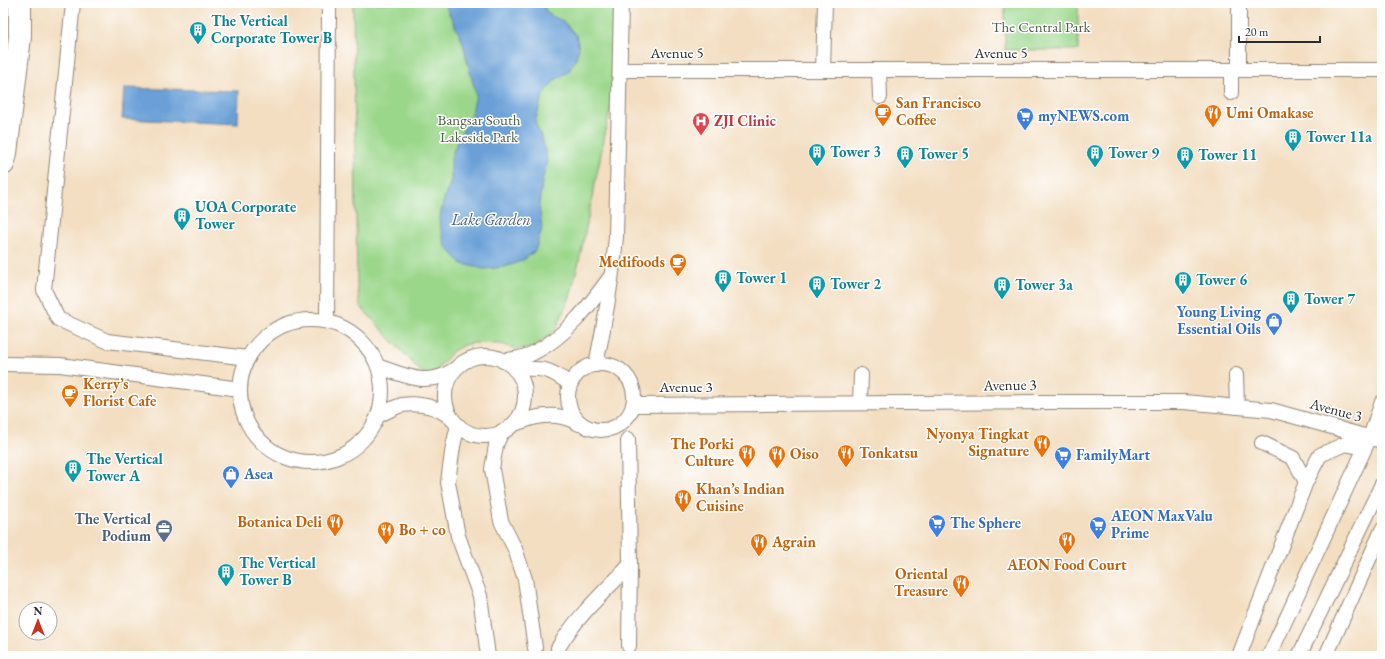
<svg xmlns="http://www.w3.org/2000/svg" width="1385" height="659" viewBox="0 0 1385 659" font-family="'EB Garamond',serif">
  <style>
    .green { fill: #9bd78b; stroke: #63815b }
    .water { fill: #6ba0d7; stroke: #4b6681 }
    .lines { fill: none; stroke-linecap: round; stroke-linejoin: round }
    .lane-casing { stroke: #8f8476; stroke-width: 16 }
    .street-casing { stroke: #8f8476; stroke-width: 24 }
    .lane { stroke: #fff; stroke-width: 14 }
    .street { stroke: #fff; stroke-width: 22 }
    .labels { text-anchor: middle; stroke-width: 3; stroke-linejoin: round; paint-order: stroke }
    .culture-label { font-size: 15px; font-weight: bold; fill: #0d838f; stroke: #fff; text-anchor: start }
    .park-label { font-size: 15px; fill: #4d5f48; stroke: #fff }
    .street-label { font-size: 15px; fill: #2b2b2b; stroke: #fff }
    .food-label { font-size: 15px; font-weight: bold; fill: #c56008; stroke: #fff; text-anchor: start }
    .shop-label { font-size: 15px; font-weight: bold; fill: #366cbe; stroke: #fff; text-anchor: start }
    .health-label { font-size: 15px; font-weight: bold; fill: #be3a42; stroke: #fff; text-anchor: start }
    .service-label { font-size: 15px; font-weight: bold; fill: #4e5e75; stroke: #fff; text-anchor: end }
    .water-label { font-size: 16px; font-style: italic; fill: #486078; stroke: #fff }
  </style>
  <rect width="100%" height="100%" fill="#fff"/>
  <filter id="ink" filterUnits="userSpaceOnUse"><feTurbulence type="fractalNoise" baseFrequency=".025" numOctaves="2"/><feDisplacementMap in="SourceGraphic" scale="8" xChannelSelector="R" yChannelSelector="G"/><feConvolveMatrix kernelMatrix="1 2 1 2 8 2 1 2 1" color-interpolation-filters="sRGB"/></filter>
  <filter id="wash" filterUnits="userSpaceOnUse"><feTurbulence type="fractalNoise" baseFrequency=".012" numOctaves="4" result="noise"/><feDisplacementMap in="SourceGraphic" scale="16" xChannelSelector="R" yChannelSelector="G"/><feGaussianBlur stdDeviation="0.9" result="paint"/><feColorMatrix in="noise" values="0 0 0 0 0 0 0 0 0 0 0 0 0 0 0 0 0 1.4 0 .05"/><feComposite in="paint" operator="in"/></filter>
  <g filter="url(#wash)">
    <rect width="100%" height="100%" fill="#f3dec1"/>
    <g class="green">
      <polygon points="353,3 614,3 611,105 580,257 570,297 555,331 533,348 516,349 501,344 472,343 464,345 453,351 434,374 422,373 360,306 357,285"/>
      <rect x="1005" y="3" width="73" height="47"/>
    </g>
    <g class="water">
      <polygon points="444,3 542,3 548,14 563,21 576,35 579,48 575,61 569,71 554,81 543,95 535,122 543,141 547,161 542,183 539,205 542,228 535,251 522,261 505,267 484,269 462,264 445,246 439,221 444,199 451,180 451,158 459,136 470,120 476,95 462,40"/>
      <polygon points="124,88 239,91 238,124 122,119"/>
    </g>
  </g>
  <g filter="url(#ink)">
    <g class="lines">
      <g class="lane-casing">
        <g id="lane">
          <polyline points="73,3 44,290 58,319 107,341 248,358"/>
          <polyline points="1239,3 1239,70"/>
          <polyline points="620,70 1382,70"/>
          <polyline points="823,70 825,3"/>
          <polyline points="879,70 880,97"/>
          <polyline points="1231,70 1231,93"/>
          <circle cx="311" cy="391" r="71"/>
          <polyline points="327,321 329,3"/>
          <circle cx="485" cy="396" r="40"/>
          <path d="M503 361C513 359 525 358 533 353 566 337 590 305 611 276"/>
          <circle cx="601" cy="397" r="33"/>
          <polyline points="3,364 60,365 240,389"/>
          <path d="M596 365C605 322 612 280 616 237L621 3"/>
          <path d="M380 367C406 376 429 388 455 369"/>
          <path d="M514 369C541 368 548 367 570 384"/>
          <polyline points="1236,375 1237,407"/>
          <polyline points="860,403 861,375"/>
          <polyline points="633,405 1048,402 1184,402 1271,410 1382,441"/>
          <path d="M379 415C386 412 395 407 402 405 420 402 439 407 452 419"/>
          <polyline points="458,425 453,446 448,482 458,536 480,596 488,656"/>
          <path d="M512 425C528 419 544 413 562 417 568 418 574 421 579 424"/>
          <polyline points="502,431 496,445 492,469 501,521 515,549 525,579 535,648"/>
          <polyline points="1306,482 1320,455 1345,444 1362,447"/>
          <polyline points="629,646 630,565"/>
          <path d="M558 648C577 616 605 591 630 565L628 439"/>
          <polyline points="1239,656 1306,482 1293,458 1262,443"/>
          <polyline points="1269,656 1370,437 1382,402"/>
          <polyline points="1299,656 1382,484"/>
          <polyline points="1326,656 1382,530"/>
        </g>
      </g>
      <g class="street-casing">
        <polyline id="street" points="3,164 6,153 20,37 20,3"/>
      </g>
      <use href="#lane" class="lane"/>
      <use href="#street" class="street"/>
    </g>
  </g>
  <defs>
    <g id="building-pin" transform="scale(0.9)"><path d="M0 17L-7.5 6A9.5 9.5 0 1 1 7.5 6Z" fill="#0f9aa8" stroke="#fff"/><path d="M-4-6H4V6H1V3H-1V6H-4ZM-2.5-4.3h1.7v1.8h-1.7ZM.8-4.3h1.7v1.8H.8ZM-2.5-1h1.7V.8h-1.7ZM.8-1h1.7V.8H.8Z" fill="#fff"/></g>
    <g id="cafe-pin" transform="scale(0.9)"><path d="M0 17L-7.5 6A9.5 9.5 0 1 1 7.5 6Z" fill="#e8710a" stroke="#fff"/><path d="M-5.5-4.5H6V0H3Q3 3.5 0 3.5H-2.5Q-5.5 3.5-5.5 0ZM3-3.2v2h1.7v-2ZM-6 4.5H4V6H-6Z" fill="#fff"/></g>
    <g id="restaurant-pin" transform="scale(0.9)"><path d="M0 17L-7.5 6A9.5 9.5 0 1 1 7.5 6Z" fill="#e8710a" stroke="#fff"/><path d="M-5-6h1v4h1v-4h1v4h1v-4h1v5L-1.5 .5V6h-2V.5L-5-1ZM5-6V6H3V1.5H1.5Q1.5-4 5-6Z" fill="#fff"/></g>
    <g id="supermarket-pin" transform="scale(0.9)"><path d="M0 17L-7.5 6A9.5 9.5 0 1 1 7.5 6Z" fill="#3f7fe0" stroke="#fff"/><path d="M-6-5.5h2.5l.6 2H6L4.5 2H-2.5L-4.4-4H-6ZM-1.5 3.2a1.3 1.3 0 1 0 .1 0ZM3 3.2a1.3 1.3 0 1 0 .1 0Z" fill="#fff"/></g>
    <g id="hospital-pin" transform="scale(0.9)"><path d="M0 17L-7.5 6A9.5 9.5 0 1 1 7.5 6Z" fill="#e0444e" stroke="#fff"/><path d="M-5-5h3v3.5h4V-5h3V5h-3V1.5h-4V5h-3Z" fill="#fff"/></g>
    <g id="shop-pin" transform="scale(0.9)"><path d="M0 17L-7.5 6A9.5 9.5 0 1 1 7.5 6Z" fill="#3f7fe0" stroke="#fff"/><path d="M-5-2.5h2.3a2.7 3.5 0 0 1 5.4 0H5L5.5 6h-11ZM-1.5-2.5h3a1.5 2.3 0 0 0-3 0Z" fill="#fff"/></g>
    <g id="office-pin" transform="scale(0.9)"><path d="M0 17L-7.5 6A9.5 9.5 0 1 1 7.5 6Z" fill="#5c6f8a" stroke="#fff"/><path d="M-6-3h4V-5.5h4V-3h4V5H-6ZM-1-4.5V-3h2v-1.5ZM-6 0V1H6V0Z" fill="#fff"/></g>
  </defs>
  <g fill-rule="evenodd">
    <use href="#building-pin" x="198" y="30"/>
    <use href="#cafe-pin" x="883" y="112"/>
    <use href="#restaurant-pin" x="1213" y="113"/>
    <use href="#supermarket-pin" x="1025" y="116"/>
    <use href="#hospital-pin" x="701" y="121"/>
    <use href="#building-pin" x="1293" y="137"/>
    <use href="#building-pin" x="817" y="152"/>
    <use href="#building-pin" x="1095" y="153"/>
    <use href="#building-pin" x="905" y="154"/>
    <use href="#building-pin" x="1185" y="155"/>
    <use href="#building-pin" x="182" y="216"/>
    <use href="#cafe-pin" x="678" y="262"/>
    <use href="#building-pin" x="723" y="278"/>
    <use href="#building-pin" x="1183" y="280"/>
    <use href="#building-pin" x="817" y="284"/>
    <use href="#building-pin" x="1002" y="285"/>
    <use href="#building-pin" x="1291" y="299"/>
    <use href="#shop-pin" x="1274" y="321"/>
    <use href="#cafe-pin" x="70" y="393"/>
    <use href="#restaurant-pin" x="1042" y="443"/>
    <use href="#restaurant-pin" x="747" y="453"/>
    <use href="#restaurant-pin" x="846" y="453"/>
    <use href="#restaurant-pin" x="777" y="454"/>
    <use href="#supermarket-pin" x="1063" y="455"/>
    <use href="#building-pin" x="73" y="468"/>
    <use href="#shop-pin" x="231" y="474"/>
    <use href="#restaurant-pin" x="683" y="498"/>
    <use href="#restaurant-pin" x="335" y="522"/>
    <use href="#supermarket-pin" x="937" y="523"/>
    <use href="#supermarket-pin" x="1098" y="525"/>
    <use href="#office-pin" x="164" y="528"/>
    <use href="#restaurant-pin" x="386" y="530"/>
    <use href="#restaurant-pin" x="1067" y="540"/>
    <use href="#restaurant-pin" x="759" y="542"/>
    <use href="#building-pin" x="226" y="572"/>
    <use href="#restaurant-pin" x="961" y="583"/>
  </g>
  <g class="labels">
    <g class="culture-label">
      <text x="211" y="26">The Vertical<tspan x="211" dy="17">Corporate Tower B</tspan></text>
      <text x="1306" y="142">Tower 11a</text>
      <text x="830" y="157">Tower 3</text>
      <text x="1108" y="158">Tower 9</text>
      <text x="918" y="159">Tower 5</text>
      <text x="1198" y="160">Tower 11</text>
      <text x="195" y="212">UOA Corporate<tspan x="195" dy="17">Tower</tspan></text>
      <text x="736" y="283">Tower 1</text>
      <text x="1196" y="285">Tower 6</text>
      <text x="830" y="289">Tower 2</text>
      <text x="1015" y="290">Tower 3a</text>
      <text x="1304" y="304">Tower 7</text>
      <text x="86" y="464">The Vertical<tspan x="86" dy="17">Tower A</tspan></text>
      <text x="239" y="568">The Vertical<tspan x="239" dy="17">Tower B</tspan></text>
    </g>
    <g class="park-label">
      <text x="1041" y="32">The Central Park</text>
      <text x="479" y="125">Bangsar South<tspan x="479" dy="17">Lakeside Park</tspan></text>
    </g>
    <g class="street-label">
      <text x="677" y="58">Avenue 5</text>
      <text x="1001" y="58">Avenue 5</text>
      <text transform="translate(1010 385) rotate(-1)" y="5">Avenue 3</text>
      <text x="686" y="392">Avenue 3</text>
      <text transform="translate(1336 410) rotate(15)" y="5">Avenue 3</text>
    </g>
    <g class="food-label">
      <text x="896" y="108">San Francisco<tspan x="896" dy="17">Coffee</tspan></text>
      <text x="1226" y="118">Umi Omakase</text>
      <text x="665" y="267" text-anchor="end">Medifoods</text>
      <text x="83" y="389">Kerry’s<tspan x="83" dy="17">Florist Cafe</tspan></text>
      <text x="1029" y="439" text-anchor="end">Nyonya Tingkat<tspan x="1029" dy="17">Signature</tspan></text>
      <text x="734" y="449" text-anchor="end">The Porki<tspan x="734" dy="17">Culture</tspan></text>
      <text x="859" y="458">Tonkatsu</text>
      <text x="790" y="459">Oiso</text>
      <text x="696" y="494">Khan’s Indian<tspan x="696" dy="17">Cuisine</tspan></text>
      <text x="322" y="527" text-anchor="end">Botanica Deli</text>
      <text x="399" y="535">Bo + co</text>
      <text x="772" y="547">Agrain</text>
      <text x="1067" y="570" text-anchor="middle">AEON Food Court</text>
      <text x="948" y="579" text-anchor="end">Oriental<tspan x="948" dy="17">Treasure</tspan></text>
    </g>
    <g class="shop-label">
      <text x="1038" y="121">myNEWS.com</text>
      <text x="1261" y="317" text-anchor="end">Young Living<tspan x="1261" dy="17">Essential Oils</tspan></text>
      <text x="1076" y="460">FamilyMart</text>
      <text x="244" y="479">Asea</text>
      <text x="1111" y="521">AEON MaxValu<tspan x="1111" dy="17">Prime</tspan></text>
      <text x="950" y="528">The Sphere</text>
    </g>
    <g class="health-label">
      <text x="714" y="126">ZJI Clinic</text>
    </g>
    <g class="service-label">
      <text x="151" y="524">The Vertical<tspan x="151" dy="17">Podium</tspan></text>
    </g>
    <g class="water-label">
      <text x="491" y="225">Lake Garden</text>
    </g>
  </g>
  <rect width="1385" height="659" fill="none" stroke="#fff" stroke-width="16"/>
  <g transform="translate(38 621)"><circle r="19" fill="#ffffff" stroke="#aaaaaa"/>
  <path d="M0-3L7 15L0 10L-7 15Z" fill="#c8321e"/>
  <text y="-6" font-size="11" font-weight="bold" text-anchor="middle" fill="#2b2b2b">N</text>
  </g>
  <path d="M1239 36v6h81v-6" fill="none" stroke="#2b2b2b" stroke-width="2"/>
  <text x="1245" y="36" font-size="12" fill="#2b2b2b" stroke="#ffffff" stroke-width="3" paint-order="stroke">20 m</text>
</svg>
